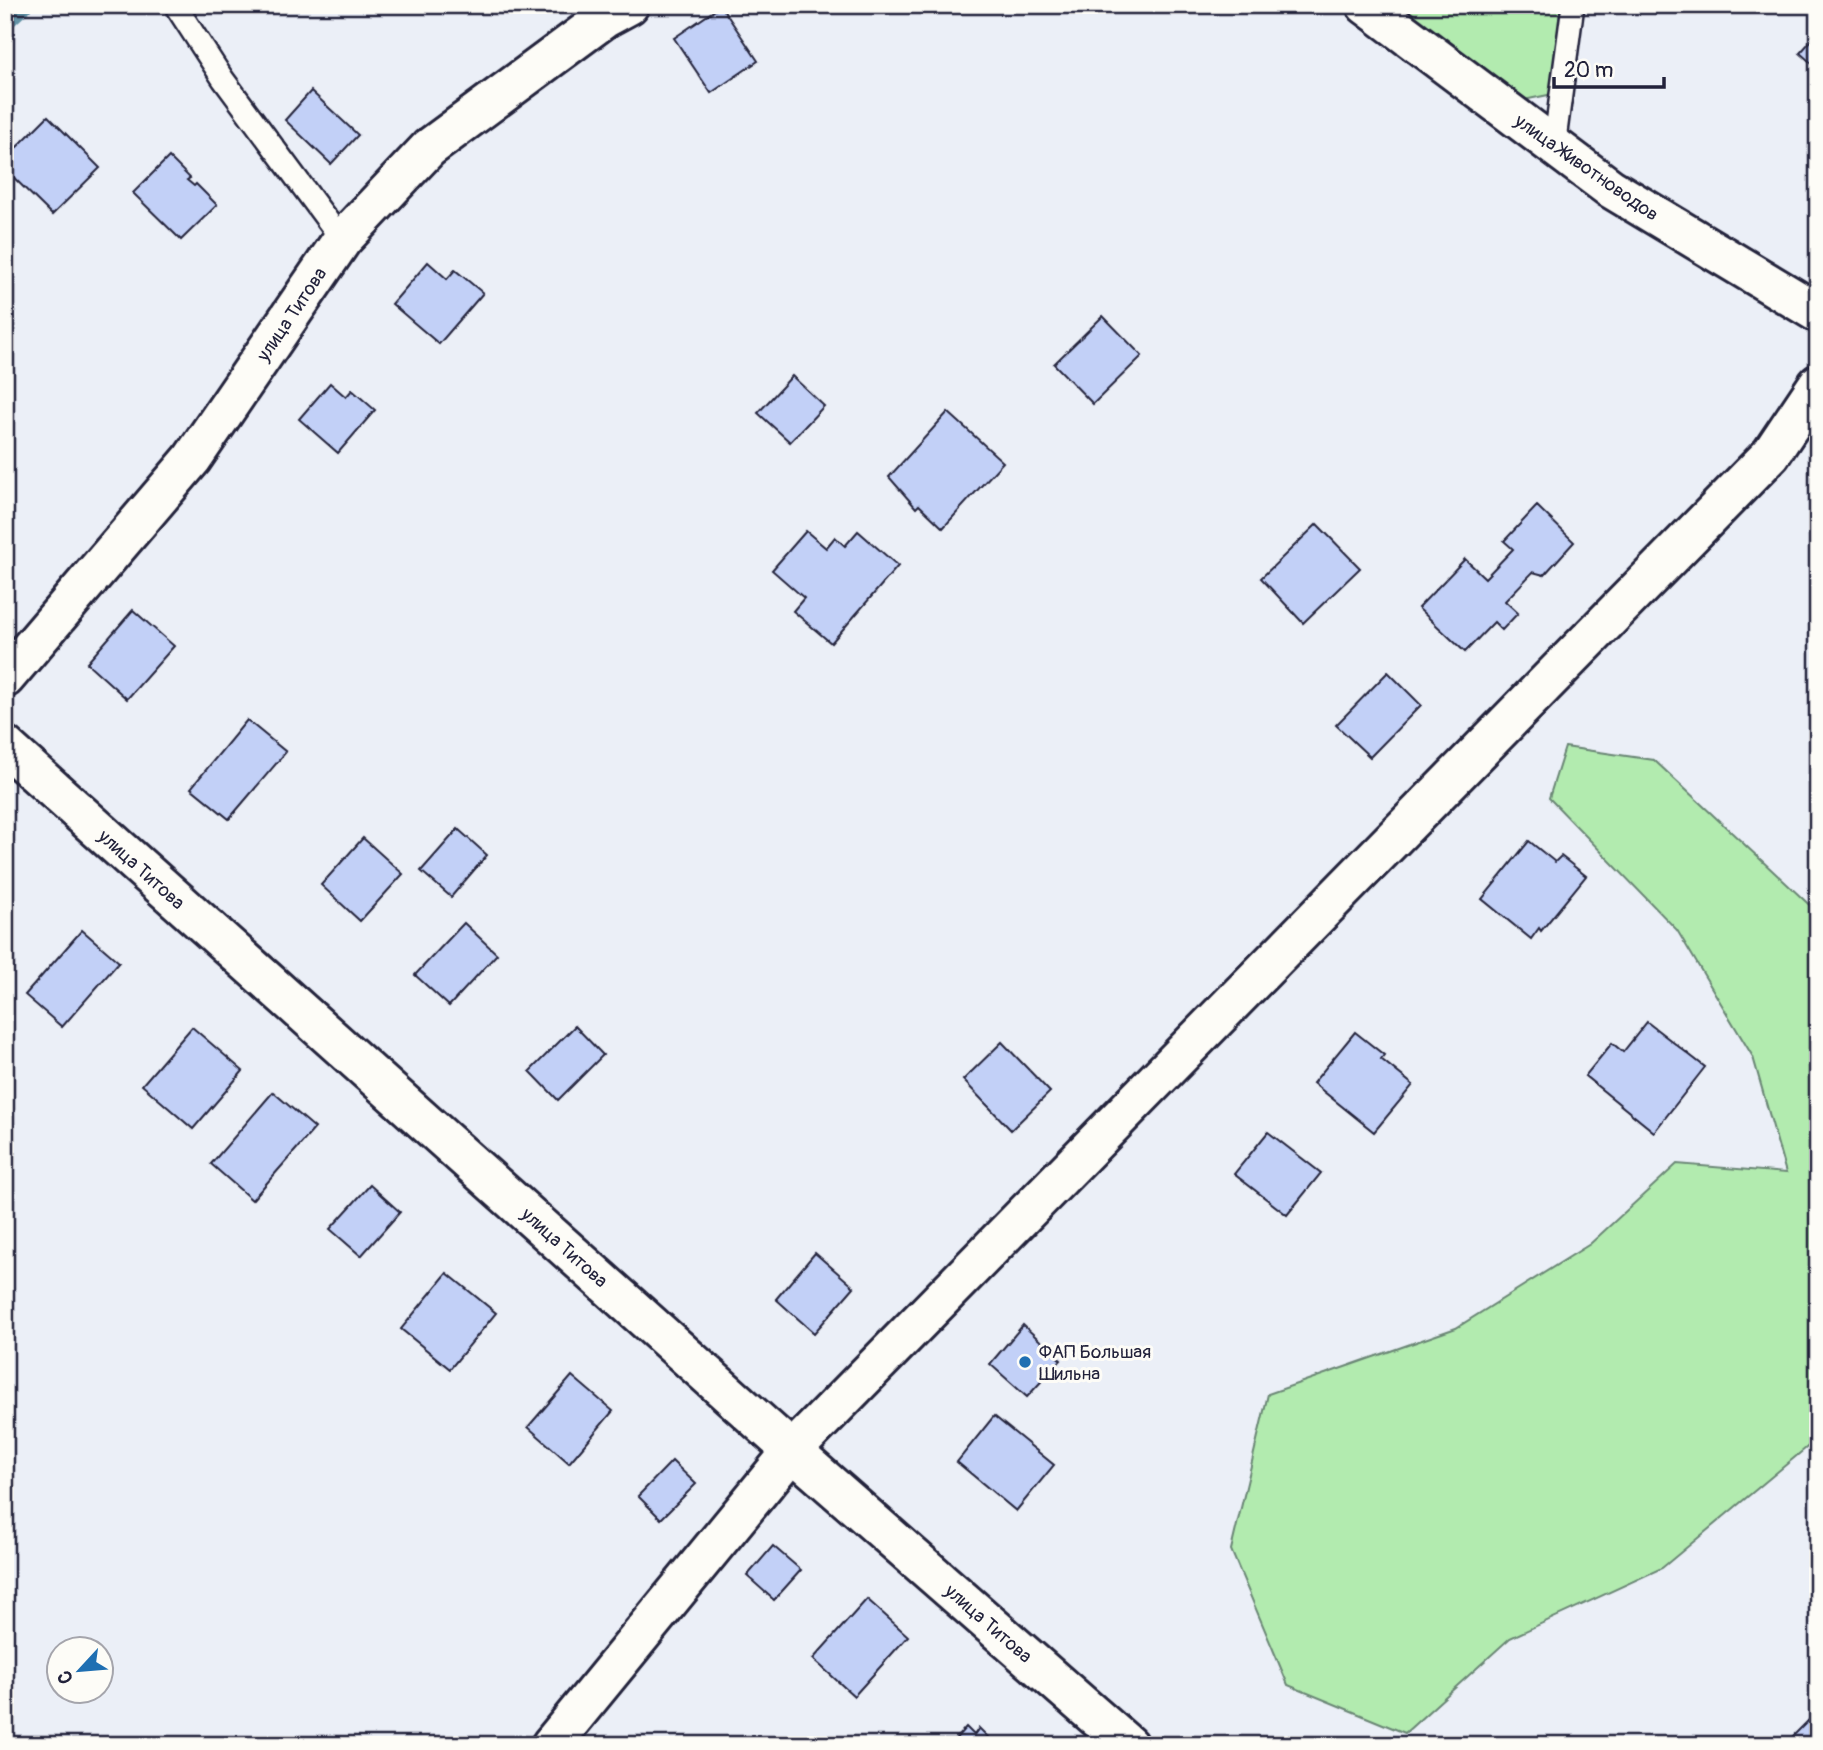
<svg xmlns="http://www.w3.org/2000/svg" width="1823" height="1750" viewBox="0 0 1823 1750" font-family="Pangolin,sans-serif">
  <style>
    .green { fill: #b2ebaf; stroke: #6a8675; stroke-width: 2 }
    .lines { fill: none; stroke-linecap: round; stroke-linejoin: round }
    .stream { stroke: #6393a6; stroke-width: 10 }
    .building { fill: #c2d0f7; stroke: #22223b; stroke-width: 2 }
    .lane-casing { stroke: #22223b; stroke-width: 26 }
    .street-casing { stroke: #22223b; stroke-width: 44 }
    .secondary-casing { stroke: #22223b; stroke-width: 44 }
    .lane { stroke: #fdfcf7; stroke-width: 21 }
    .street { stroke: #fdfcf7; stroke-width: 38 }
    .secondary { stroke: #fdfcf7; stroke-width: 38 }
    .poi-dot { fill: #1f6fb2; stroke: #fdfcf7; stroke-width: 2.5 }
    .labels { text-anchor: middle; stroke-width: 6; stroke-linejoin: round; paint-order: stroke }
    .street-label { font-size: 19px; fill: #22223b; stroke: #fdfcf7 }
    .poi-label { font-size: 19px; fill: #22223b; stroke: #fdfcf7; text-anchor: start }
  </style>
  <rect width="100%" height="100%" fill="#ebeff7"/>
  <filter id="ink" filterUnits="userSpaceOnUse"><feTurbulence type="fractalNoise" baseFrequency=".0143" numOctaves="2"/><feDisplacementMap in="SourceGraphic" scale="14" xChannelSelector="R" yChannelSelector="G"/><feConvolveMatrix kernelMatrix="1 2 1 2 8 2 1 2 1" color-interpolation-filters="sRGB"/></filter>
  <g filter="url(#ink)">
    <g class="green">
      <polygon points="1396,5 1571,5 1562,81 1548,95 1524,100"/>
      <polygon points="1565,747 1654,760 1818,913 1818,1438 1662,1568 1510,1638 1405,1733 1288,1685 1231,1550 1268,1394 1456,1328 1590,1244 1677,1164 1786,1173 1753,1057 1677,930 1549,798"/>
    </g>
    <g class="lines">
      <polyline class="stream" points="5,27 29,5"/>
    </g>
    <g class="building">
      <polygon points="721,6 758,61 711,93 674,38"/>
      <polygon points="1818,33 1818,69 1800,53"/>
      <polygon points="311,91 358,135 331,164 285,120"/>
      <polygon points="48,116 100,168 52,215 5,169 5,159"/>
      <polygon points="169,157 190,178 187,180 194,186 196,184 217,205 181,240 133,193"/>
      <polygon points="428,262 447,279 455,270 483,293 439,344 392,304"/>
      <polygon points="1103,316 1142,356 1093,404 1054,364"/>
      <polygon points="792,376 824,406 790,442 758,413"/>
      <polygon points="330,383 346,397 352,390 375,410 338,453 299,419"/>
      <polygon points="948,412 1003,462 943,528 919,505 916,508 889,477"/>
      <polygon points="1537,506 1574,542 1544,575 1533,572 1505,601 1518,613 1502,630 1494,622 1465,652 1418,608 1465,559 1485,578 1513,549 1504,541"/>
      <polygon points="1317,524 1360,568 1303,623 1261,578"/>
      <polygon points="806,531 826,548 835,537 845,546 858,531 898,566 831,643 793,611 804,598 772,570"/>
      <polygon points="133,610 174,646 127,699 87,663"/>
      <polygon points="1388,672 1421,705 1370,757 1336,725"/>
      <polygon points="247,720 286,752 229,819 191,788"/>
      <polygon points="458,829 487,855 451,897 421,871"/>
      <polygon points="363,838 403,874 360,921 321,885"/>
      <polygon points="1529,841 1555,862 1561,856 1586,876 1541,931 1539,928 1531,939 1482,899"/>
      <polygon points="464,923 497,954 449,1006 415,975"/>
      <polygon points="82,930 119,962 62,1027 25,995"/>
      <polygon points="1647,1022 1705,1067 1654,1132 1585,1076 1612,1043 1623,1052"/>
      <polygon points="575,1026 603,1055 558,1100 530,1071"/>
      <polygon points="192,1027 243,1071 193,1129 142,1085"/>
      <polygon points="1355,1032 1384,1055 1381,1059 1413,1085 1374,1132 1313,1083"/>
      <polygon points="1002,1042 1050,1092 1011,1130 963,1080"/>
      <polygon points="273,1092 315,1128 252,1200 211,1164"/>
      <polygon points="1268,1132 1321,1173 1287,1215 1234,1174"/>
      <polygon points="370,1185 400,1212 361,1256 330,1229"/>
      <polygon points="815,1253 854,1287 814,1333 776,1299"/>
      <polygon points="447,1273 496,1313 450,1369 401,1329"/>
      <polygon points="1023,1325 1061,1360 1027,1397 990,1364"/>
      <polygon points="572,1376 613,1411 569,1463 528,1427"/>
      <polygon points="994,1416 1054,1465 1016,1511 957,1462"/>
      <polygon points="672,1461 696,1484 661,1519 638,1496"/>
      <polygon points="773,1546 801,1570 774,1600 747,1576"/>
      <polygon points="867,1599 908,1636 854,1696 813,1659"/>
      <polygon points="1818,1711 1818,1745 1790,1745 1787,1742"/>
      <polygon points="966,1727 974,1735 979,1728 996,1745 950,1745"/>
    </g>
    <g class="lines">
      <g class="lane-casing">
        <g id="lane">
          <polyline points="175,5 223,79 342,240"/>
          <polyline points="1554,147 1573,5"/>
        </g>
      </g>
      <g class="street-casing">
        <g id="street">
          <polyline points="5,678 192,459 342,240 429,148 605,18 629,5"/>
          <polyline points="551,1745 792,1451 1771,454 1818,384"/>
        </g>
      </g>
      <g class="secondary-casing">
        <g id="secondary">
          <polyline points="1366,5 1610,188 1818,313"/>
          <polyline points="5,746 792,1451 1128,1745"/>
        </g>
      </g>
      <use href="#lane" class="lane"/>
      <use href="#street" class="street"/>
      <use href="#secondary" class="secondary"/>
    </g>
  </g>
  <circle class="poi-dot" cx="1025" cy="1362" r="7"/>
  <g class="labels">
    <g class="street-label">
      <text transform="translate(1587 167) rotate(35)" y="7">улица Животноводов</text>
      <text transform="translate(291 314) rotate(-56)" y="7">улица Титова</text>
      <text transform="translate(142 869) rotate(42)" y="7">улица Титова</text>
      <text transform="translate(565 1247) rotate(42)" y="7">улица Титова</text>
      <text transform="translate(989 1623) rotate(41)" y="7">улица Титова</text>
    </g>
    <g class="poi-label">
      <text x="1039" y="1358">ФАП Большая<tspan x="1039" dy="22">Шильна</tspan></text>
    </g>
  </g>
  <rect width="1823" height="1750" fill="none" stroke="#fdfcf7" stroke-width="28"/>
  <rect x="14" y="14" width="1795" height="1722" fill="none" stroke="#22223b" stroke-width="2.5" filter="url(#ink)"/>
  <g transform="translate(80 1670) rotate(244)"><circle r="33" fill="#fdfcf7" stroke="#a5a5ac" stroke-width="2"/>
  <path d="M0-5L12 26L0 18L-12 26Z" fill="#1f6fb2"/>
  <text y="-10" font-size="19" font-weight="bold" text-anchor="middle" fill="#22223b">С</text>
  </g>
  <path d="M1554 77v10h110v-10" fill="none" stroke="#22223b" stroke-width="3.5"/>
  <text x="1564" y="77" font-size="21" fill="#22223b" stroke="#fdfcf7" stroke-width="5" paint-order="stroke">20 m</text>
</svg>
